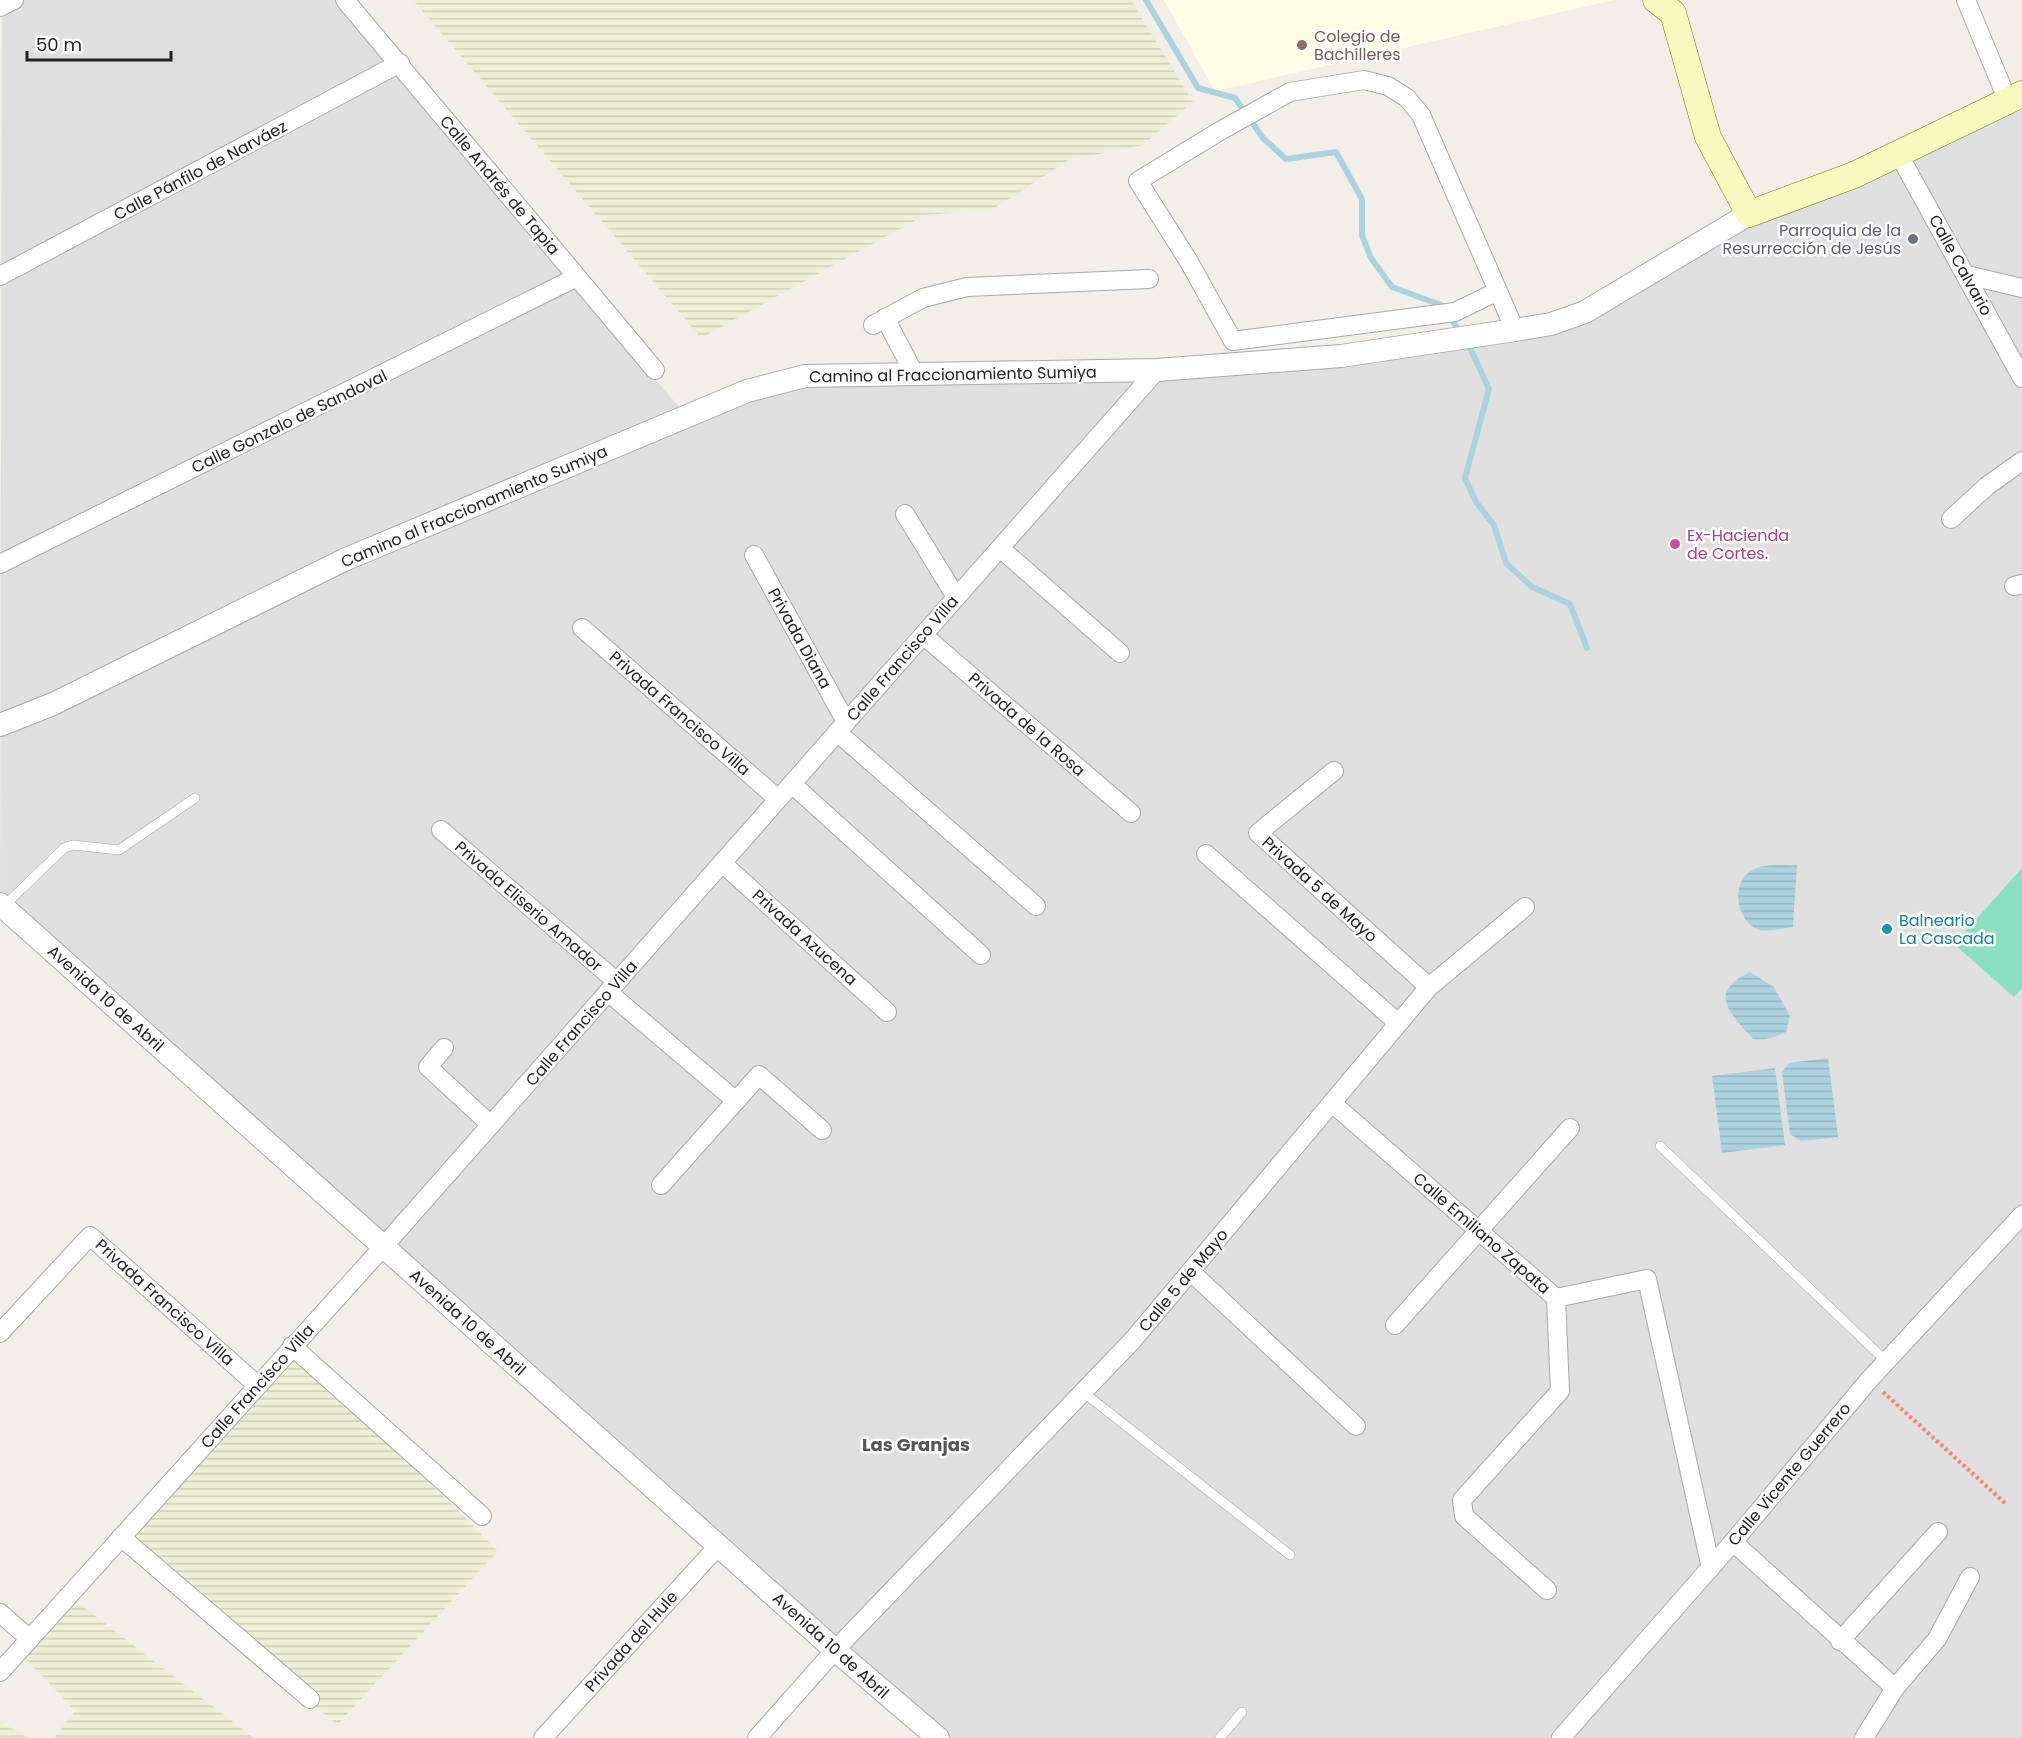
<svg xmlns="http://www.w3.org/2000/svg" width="2022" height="1738" viewBox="0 0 2022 1738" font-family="Poppins,sans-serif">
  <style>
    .residential { fill: #e0dfdf }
    .education { fill: #ffffe5 }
    .farmland { fill: url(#farmland-rules) }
    .pitch { fill: #88e0be }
    .water { fill: url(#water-rules) }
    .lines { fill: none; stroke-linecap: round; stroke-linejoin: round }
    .stream { stroke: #aad3df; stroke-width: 6 }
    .service-casing { stroke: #a9a9a9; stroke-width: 10 }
    .minor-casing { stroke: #a9a9a9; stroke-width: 20 }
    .tertiary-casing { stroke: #a9a9a9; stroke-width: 24 }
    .secondary-casing { stroke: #707d05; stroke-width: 27 }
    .path { stroke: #fa8072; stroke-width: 4; stroke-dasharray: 3 3; stroke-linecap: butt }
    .service { stroke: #fff; stroke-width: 9 }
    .minor { stroke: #fff; stroke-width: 18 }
    .tertiary { stroke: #fff; stroke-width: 22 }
    .secondary { stroke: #f7fabf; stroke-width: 26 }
    .education-dot { fill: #8d6e63; stroke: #fff; stroke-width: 2 }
    .worship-dot { fill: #6b7280; stroke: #fff; stroke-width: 2 }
    .hotel-dot { fill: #d1479c; stroke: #fff; stroke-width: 2 }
    .culture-dot { fill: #0f9aa8; stroke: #fff; stroke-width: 2 }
    .labels { text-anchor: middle; stroke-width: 5; stroke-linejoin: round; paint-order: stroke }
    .education-label { font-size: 16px; fill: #785e54; stroke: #fff; text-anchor: start }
    .street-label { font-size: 16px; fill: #222; stroke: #fff }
    .worship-label { font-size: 16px; fill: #5b616d; stroke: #fff; text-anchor: end }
    .hotel-label { font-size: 16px; fill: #b23c85; stroke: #fff; text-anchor: start }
    .culture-label { font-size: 16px; fill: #0d838f; stroke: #fff; text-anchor: start }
    .neighbourhood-label { font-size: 18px; font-weight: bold; fill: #555; stroke: #fff }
  </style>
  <defs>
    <pattern id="farmland-rules" width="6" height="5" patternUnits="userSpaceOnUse" patternTransform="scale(1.5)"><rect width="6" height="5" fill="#eef0d5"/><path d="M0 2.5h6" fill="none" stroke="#ccceb7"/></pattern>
    <pattern id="water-rules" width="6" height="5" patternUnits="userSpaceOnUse" patternTransform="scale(1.5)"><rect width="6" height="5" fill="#aad3df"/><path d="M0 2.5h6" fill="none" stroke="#92b5bf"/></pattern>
  </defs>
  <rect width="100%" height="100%" fill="#f2efe9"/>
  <polygon class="residential" points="2,0 338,0 560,271 690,419 806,378 1154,381 1584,318 1704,243 1890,157 1997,89 2022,82 2022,1738 924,1738 0,907"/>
  <polygon class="education" points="1164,0 1614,0 1215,91"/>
  <g class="farmland">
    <polygon points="413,0 1131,0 1193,102 1143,145 1069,160 993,209 925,215 701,338"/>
    <polygon points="298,1350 498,1551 337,1725 122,1542"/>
    <polygon points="72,1598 254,1738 54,1738 75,1711 22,1655"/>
    <polygon points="0,1722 29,1738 0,1738"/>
  </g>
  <polygon class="pitch" points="2022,868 2022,988 2014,997 1954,944"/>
  <g class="water">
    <path d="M1797 865 1793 927C1784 928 1769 932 1760 930 1738 923 1731 890 1747 874 1760 862 1781 866 1797 865Z"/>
    <path d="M1750 972 1774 987 1790 1016 1786 1032C1774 1038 1766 1040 1753 1039 1731 1014 1706 993 1750 972Z"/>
    <polygon points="1828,1058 1838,1137 1801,1141 1790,1134 1782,1072 1789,1063"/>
    <polygon points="1775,1068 1785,1145 1722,1153 1712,1076"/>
  </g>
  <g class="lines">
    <g class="stream">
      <polyline points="1146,0 1198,88 1235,98 1263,138 1286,159 1336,152 1362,199 1362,235 1371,258 1392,287 1441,305 1461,333"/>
      <polyline points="1467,341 1489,389 1465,478 1476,502 1494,525 1506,563 1532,587 1570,604 1587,648"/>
    </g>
    <g class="service-casing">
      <g id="service">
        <polyline points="4,906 64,848 73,845 119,850 195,798"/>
        <polyline points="1660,1146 1886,1361"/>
        <polyline points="1083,1392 1290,1555"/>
        <polyline points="1220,1738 1242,1712"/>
      </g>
    </g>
    <g class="minor-casing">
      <g id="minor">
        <polyline points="345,0 655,370"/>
        <polyline points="1966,0 2007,99"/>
        <polyline points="0,7 14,0"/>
        <polyline points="1898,153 2022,378"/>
        <polyline points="1967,275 2022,288"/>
        <polyline points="0,276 400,63"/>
        <polyline points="1498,291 1455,312 1233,341 1188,260 1138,181 1220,131 1290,92 1364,80 1388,86 1407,98 1421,115 1515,330"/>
        <polyline points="885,318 914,373"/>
        <polyline points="873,325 923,298 967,287 1149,279"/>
        <polyline points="905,514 956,597"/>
        <polyline points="1951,519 1987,486 2022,461"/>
        <polyline points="1000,548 1120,653"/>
        <polyline points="754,555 846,722"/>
        <polyline points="0,564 577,277"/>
        <polyline points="2014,586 2022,584"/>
        <polyline points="582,628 778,799"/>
        <polyline points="923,635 1131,813"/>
        <polyline points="837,732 1036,906"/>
        <polyline points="1334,771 1258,833 1429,987"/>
        <polyline points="792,784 981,955"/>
        <polyline points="441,830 617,982"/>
        <polyline points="1206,854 1398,1023"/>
        <polyline points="722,863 887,1012"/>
        <polyline points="608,992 736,1101"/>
        <polyline points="444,1048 428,1067 491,1125"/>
        <polyline points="1332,1103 1556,1298 1647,1279 1711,1568"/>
        <polyline points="661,1185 759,1075 822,1130"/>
        <polyline points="1191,1272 1356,1426"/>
        <polyline points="1395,1325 1570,1128"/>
        <polyline points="0,1333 90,1236 257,1385"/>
        <polyline points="292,1346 482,1516"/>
        <polyline points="121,1537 310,1699"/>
        <polyline points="1733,1542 1895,1688"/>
        <polyline points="1547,1590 1464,1516 1462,1500 1560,1391 1556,1298"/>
        <polyline points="0,1613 30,1639"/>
        <polyline points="1840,1641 1938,1532"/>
        <polyline points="0,1672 383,1247 1157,370"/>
        <polyline points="543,1738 719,1545"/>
        <polyline points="757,1738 835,1650 1132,1341 1429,987 1525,907"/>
        <polyline points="1561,1738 1733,1542 1869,1380 2022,1215"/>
        <polyline points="1864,1738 1895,1688 1937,1639 1970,1577"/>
      </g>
    </g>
    <g class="tertiary-casing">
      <g id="tertiary">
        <polyline points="0,725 53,704 344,560 747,391 805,376 1157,370 1341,356 1515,330 1551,324 1585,312 1749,214"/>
        <polyline points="0,904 835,1650 938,1738"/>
      </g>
    </g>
    <g class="secondary-casing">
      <polyline id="secondary" points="1656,0 1673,13 1708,137 1749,214 1854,175 2022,94"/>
    </g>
    <polyline class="path" points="1883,1392 2006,1504"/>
    <use href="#service" class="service"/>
    <use href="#minor" class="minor"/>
    <use href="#tertiary" class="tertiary"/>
    <use href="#secondary" class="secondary"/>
  </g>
  <circle class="education-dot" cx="1302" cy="45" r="6"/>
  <circle class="worship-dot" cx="1913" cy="239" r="6"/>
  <circle class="hotel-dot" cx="1675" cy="544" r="6"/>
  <circle class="culture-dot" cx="1887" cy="929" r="6"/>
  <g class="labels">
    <g class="education-label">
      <text x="1314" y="42">Colegio de<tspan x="1314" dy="18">Bachilleres</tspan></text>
    </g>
    <g class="street-label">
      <text transform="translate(200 170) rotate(-28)" y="6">Calle Pánfilo de Narváez</text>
      <text transform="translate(500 185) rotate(50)" y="6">Calle Andrés de Tapia</text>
      <text transform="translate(1961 265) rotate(61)" y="6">Calle Calvario</text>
      <text transform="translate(953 374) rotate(-1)" y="6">Camino al Fraccionamiento Sumiya</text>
      <text transform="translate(289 421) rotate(-26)" y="6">Calle Gonzalo de Sandoval</text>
      <text transform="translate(474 506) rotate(-23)" y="6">Camino al Fraccionamiento Sumiya</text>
      <text transform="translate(800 638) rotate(61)" y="6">Privada Diana</text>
      <text transform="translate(902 658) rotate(-49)" y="6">Calle Francisco Villa</text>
      <text transform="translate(680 713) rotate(41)" y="6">Privada Francisco Villa</text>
      <text transform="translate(1027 724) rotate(41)" y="6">Privada de la Rosa</text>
      <text transform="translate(1320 889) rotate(42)" y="6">Privada 5 de Mayo</text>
      <text transform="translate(529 906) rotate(41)" y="6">Privada Eliserio Amador</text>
      <text transform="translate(805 937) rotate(42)" y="6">Privada Azucena</text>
      <text transform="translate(106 998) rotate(42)" y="6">Avenida 10 de Abril</text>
      <text transform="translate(581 1023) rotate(-49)" y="6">Calle Francisco Villa</text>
      <text transform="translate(1482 1233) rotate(41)" y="6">Calle Emiliano Zapata</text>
      <text transform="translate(1183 1280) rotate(-50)" y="6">Calle 5 de Mayo</text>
      <text transform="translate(165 1302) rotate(42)" y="6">Privada Francisco Villa</text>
      <text transform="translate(468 1322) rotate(42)" y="6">Avenida 10 de Abril</text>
      <text transform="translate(257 1386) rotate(-48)" y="6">Calle Francisco Villa</text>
      <text transform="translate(1789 1474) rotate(-50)" y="6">Calle Vicente Guerrero</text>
      <text transform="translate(631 1641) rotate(-48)" y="6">Privada del Hule</text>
      <text transform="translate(831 1645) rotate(42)" y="6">Avenida 10 de Abril</text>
    </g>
    <g class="worship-label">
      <text x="1901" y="236">Parroquia de la<tspan x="1901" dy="18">Resurrección de Jesús</tspan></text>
    </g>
    <g class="hotel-label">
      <text x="1687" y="541">Ex-Hacienda<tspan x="1687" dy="18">de Cortes.</tspan></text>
    </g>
    <g class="culture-label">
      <text x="1899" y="926">Balneario<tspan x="1899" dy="18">La Cascada</tspan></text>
    </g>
    <g class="neighbourhood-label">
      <text x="916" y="1451">Las Granjas</text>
    </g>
  </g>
  <path d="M27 51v9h144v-9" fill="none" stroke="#222222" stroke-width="3"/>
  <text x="36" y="51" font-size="18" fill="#222222" stroke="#ffffff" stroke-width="4.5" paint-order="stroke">50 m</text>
</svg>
